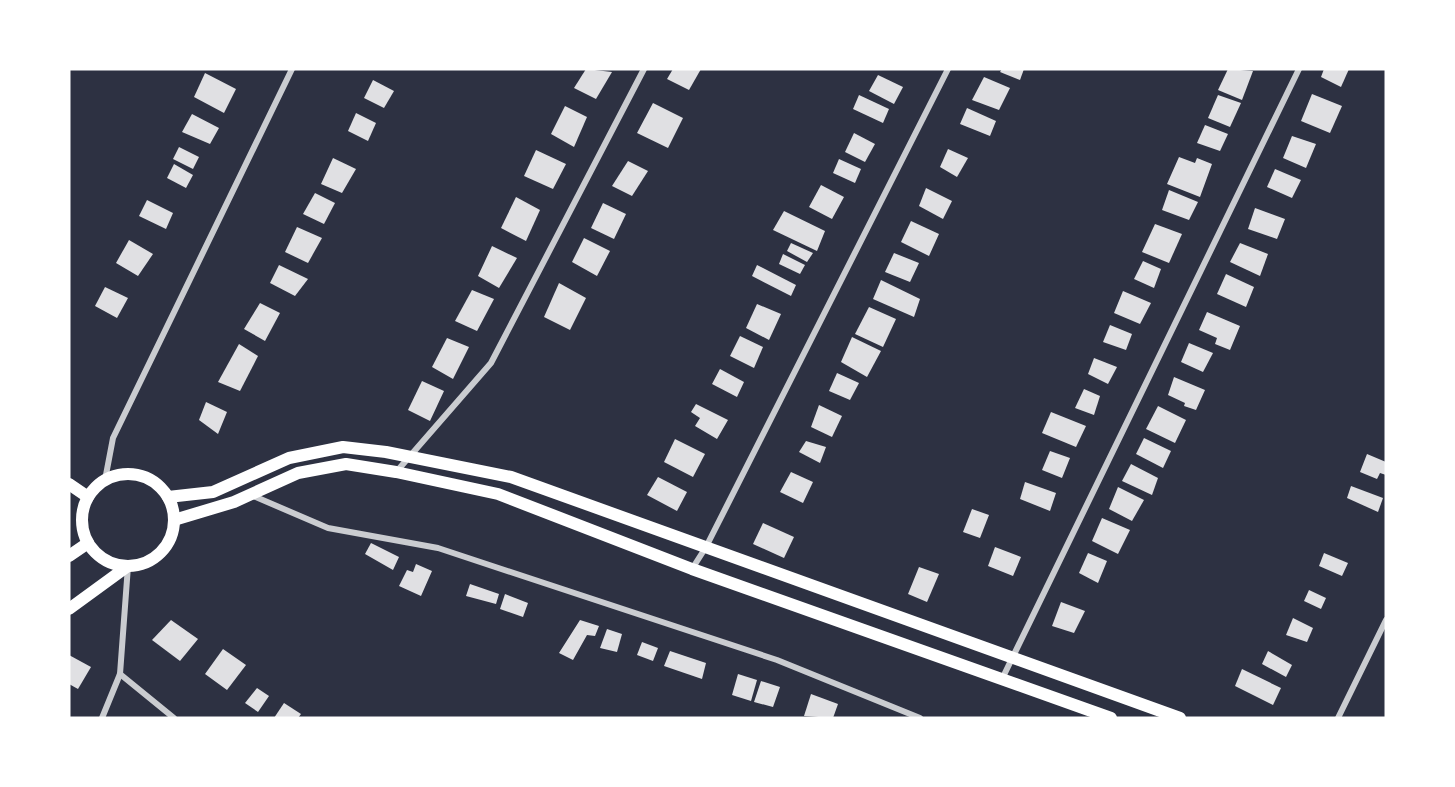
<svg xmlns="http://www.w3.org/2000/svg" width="1455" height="787" viewBox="0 0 1455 787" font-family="'Times New Roman',serif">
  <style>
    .building { fill: #e0e0e3 }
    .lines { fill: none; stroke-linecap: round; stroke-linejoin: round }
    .minor { stroke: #caccd0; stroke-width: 6 }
    .secondary { stroke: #fff; stroke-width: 12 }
  </style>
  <rect width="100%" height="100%" fill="#2d3142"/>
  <g class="building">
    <polygon points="586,69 612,72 596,99 574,88"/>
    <polygon points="673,69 701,69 689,90 667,79"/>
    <polygon points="1002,69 1024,69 1020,80 1000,72"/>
    <polygon points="1228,69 1253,71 1242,100 1218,90"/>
    <polygon points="1324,69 1349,69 1341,87 1321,77"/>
    <polygon points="205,73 236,89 224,113 194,97"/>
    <polygon points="878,75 903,87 894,104 869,91"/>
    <polygon points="984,77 1010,88 999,110 972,100"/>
    <polygon points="373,80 394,91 384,108 364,98"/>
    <polygon points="1312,94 1342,106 1330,133 1301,121"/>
    <polygon points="859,95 889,109 883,123 853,109"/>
    <polygon points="1218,95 1241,103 1230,127 1208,118"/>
    <polygon points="653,103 683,118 668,148 637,133"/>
    <polygon points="565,106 587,117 574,147 551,134"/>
    <polygon points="967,108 996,121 990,136 960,124"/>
    <polygon points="356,113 376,123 368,141 348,131"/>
    <polygon points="192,114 219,128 210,144 182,132"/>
    <polygon points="1205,125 1228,134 1220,151 1197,143"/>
    <polygon points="854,133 875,144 865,162 845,152"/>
    <polygon points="1292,136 1316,144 1306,168 1283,158"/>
    <polygon points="179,147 199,157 193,169 173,159"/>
    <polygon points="948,149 968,158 957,177 940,167"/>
    <polygon points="536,150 566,164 553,189 524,176"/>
    <polygon points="1179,157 1195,163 1197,158 1212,164 1200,197 1167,184"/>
    <polygon points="333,158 356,169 342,193 321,184"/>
    <polygon points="839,159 861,169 855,183 833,173"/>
    <polygon points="628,161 648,171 632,196 612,186"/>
    <polygon points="174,164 193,175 186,188 167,178"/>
    <polygon points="1275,169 1301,180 1292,198 1267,187"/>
    <polygon points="821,185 844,197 832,219 809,207"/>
    <polygon points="926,188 952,201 943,219 919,206"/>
    <polygon points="1169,190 1198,202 1189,220 1162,210"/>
    <polygon points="315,193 335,203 324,224 303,214"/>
    <polygon points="516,197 540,210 526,241 501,228"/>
    <polygon points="147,200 173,213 166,229 139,216"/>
    <polygon points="603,203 626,214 614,239 591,228"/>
    <polygon points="1255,208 1285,219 1277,239 1248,229"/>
    <polygon points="784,211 825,231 817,251 773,230"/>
    <polygon points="911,221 939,234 929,256 901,242"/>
    <polygon points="1155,224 1182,234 1169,263 1142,252"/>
    <polygon points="297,227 322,238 308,263 285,252"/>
    <polygon points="584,238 610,251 597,276 572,262"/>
    <polygon points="129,240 153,254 138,276 116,263"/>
    <polygon points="791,243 813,253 807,262 787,251"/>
    <polygon points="1240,243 1268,254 1260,276 1230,262"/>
    <polygon points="492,246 517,258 499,288 478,276"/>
    <polygon points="894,253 919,263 910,282 885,272"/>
    <polygon points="783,254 805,265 800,274 779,264"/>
    <polygon points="1143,261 1161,269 1154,288 1134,279"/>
    <polygon points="279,265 308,279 295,296 270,283"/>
    <polygon points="757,265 796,285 791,296 752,276"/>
    <polygon points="1226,274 1254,287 1246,307 1217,294"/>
    <polygon points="881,280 920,299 914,317 873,299"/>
    <polygon points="559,283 586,298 570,330 544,317"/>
    <polygon points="105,287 128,298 117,318 95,306"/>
    <polygon points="472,290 494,299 477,331 455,321"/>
    <polygon points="1123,291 1151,303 1140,324 1114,313"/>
    <polygon points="260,303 280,313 265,341 244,329"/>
    <polygon points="757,304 781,314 769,340 746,328"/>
    <polygon points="869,307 896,319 883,347 855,334"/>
    <polygon points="1207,312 1240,326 1230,350 1215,344 1217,338 1199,330"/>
    <polygon points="1110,325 1132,334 1126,350 1103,342"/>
    <polygon points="740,336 763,347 754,368 730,356"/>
    <polygon points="852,337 881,351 867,377 841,362"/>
    <polygon points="447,338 469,347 453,379 432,367"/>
    <polygon points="1189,343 1213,353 1203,372 1181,362"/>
    <polygon points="239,344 258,356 240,391 218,382"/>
    <polygon points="1094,358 1117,367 1108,384 1088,374"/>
    <polygon points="720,369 744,382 737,397 712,384"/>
    <polygon points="837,373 859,383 850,400 829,391"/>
    <polygon points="1174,377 1205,390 1196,410 1184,406 1185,403 1168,395"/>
    <polygon points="422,381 444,391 430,421 408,410"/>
    <polygon points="1084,389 1100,396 1094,415 1075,408"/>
    <polygon points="206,402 227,412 218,434 199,420"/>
    <polygon points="696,404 728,420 717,439 695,426 700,418 691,412"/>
    <polygon points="819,405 842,416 832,437 811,427"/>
    <polygon points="1158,406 1186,420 1175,443 1146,429"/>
    <polygon points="1051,412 1086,426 1076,447 1042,433"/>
    <polygon points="1144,438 1171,451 1163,468 1136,454"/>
    <polygon points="675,439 705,454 693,477 664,462"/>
    <polygon points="806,441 826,447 820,463 799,452"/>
    <polygon points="1050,451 1070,458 1062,478 1042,470"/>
    <polygon points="1367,454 1386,462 1386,475 1380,473 1377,479 1360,472"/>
    <polygon points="1131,464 1158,478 1152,495 1122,481"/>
    <polygon points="791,472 813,482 803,503 780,492"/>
    <polygon points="658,477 687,492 677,511 647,495"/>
    <polygon points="1025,482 1056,493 1050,511 1020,499"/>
    <polygon points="1351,486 1383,498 1378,512 1347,498"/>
    <polygon points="1118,487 1144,500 1132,521 1109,509"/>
    <polygon points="972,509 989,515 980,538 963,532"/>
    <polygon points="1102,518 1130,530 1118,554 1092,541"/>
    <polygon points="763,523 794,537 784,558 753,544"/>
    <polygon points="371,543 399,557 393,570 365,554"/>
    <polygon points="995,547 1021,557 1013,576 988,566"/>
    <polygon points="1088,553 1107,561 1098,583 1079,573"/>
    <polygon points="1324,553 1348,563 1342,576 1319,566"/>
    <polygon points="416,564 432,571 421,596 399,586 407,570 413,572"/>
    <polygon points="919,567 939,574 927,602 908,594"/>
    <polygon points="470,584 499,594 496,604 466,596"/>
    <polygon points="1309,590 1326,598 1321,609 1304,601"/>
    <polygon points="505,594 528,603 523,617 500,609"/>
    <polygon points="1061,602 1085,611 1074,633 1052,626"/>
    <polygon points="1293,618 1313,628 1307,642 1286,635"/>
    <polygon points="171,620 198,639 180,661 152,640"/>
    <polygon points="580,620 599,626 595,636 587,635 573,660 559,653"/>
    <polygon points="607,629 622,634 617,652 600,648"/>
    <polygon points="642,642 658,648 653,661 637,655"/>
    <polygon points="223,649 246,665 227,690 205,674"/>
    <polygon points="670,651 706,663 702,679 664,666"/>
    <polygon points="1268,651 1292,665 1286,677 1262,664"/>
    <polygon points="69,655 91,667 78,689 69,684"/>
    <polygon points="1242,669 1281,688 1273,705 1235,686"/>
    <polygon points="738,674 757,680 751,701 732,695"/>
    <polygon points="761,681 780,687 773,707 754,702"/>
    <polygon points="257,688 269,696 258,712 245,703"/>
    <polygon points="811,694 838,704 833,718 804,716"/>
    <polygon points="284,703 301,714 298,718 274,718"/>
  </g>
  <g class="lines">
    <g class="minor">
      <polyline points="397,471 491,363 644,69"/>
      <polyline points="105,480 113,438 292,69"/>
      <polyline points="251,495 328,528 438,548 777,660 920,718"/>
      <polyline points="692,569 706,547 948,69"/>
      <polyline points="120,674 174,718"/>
      <polyline points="1003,677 1299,69"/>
      <polyline points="102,718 120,674 128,566"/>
      <polyline points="1338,718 1386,620"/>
    </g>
    <g class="secondary">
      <circle cx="128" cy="520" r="46"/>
      <polyline points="69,484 88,497"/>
      <polyline points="168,497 213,492 289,458 343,447 386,452 511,477 1180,718"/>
      <polyline points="174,520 234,502 298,473 346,464 396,472 498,494 692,569 1111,718"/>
      <polyline points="69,556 88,543"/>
      <polyline points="69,609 128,566"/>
    </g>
  </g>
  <rect width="1455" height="787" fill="none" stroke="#ffffff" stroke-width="141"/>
</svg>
